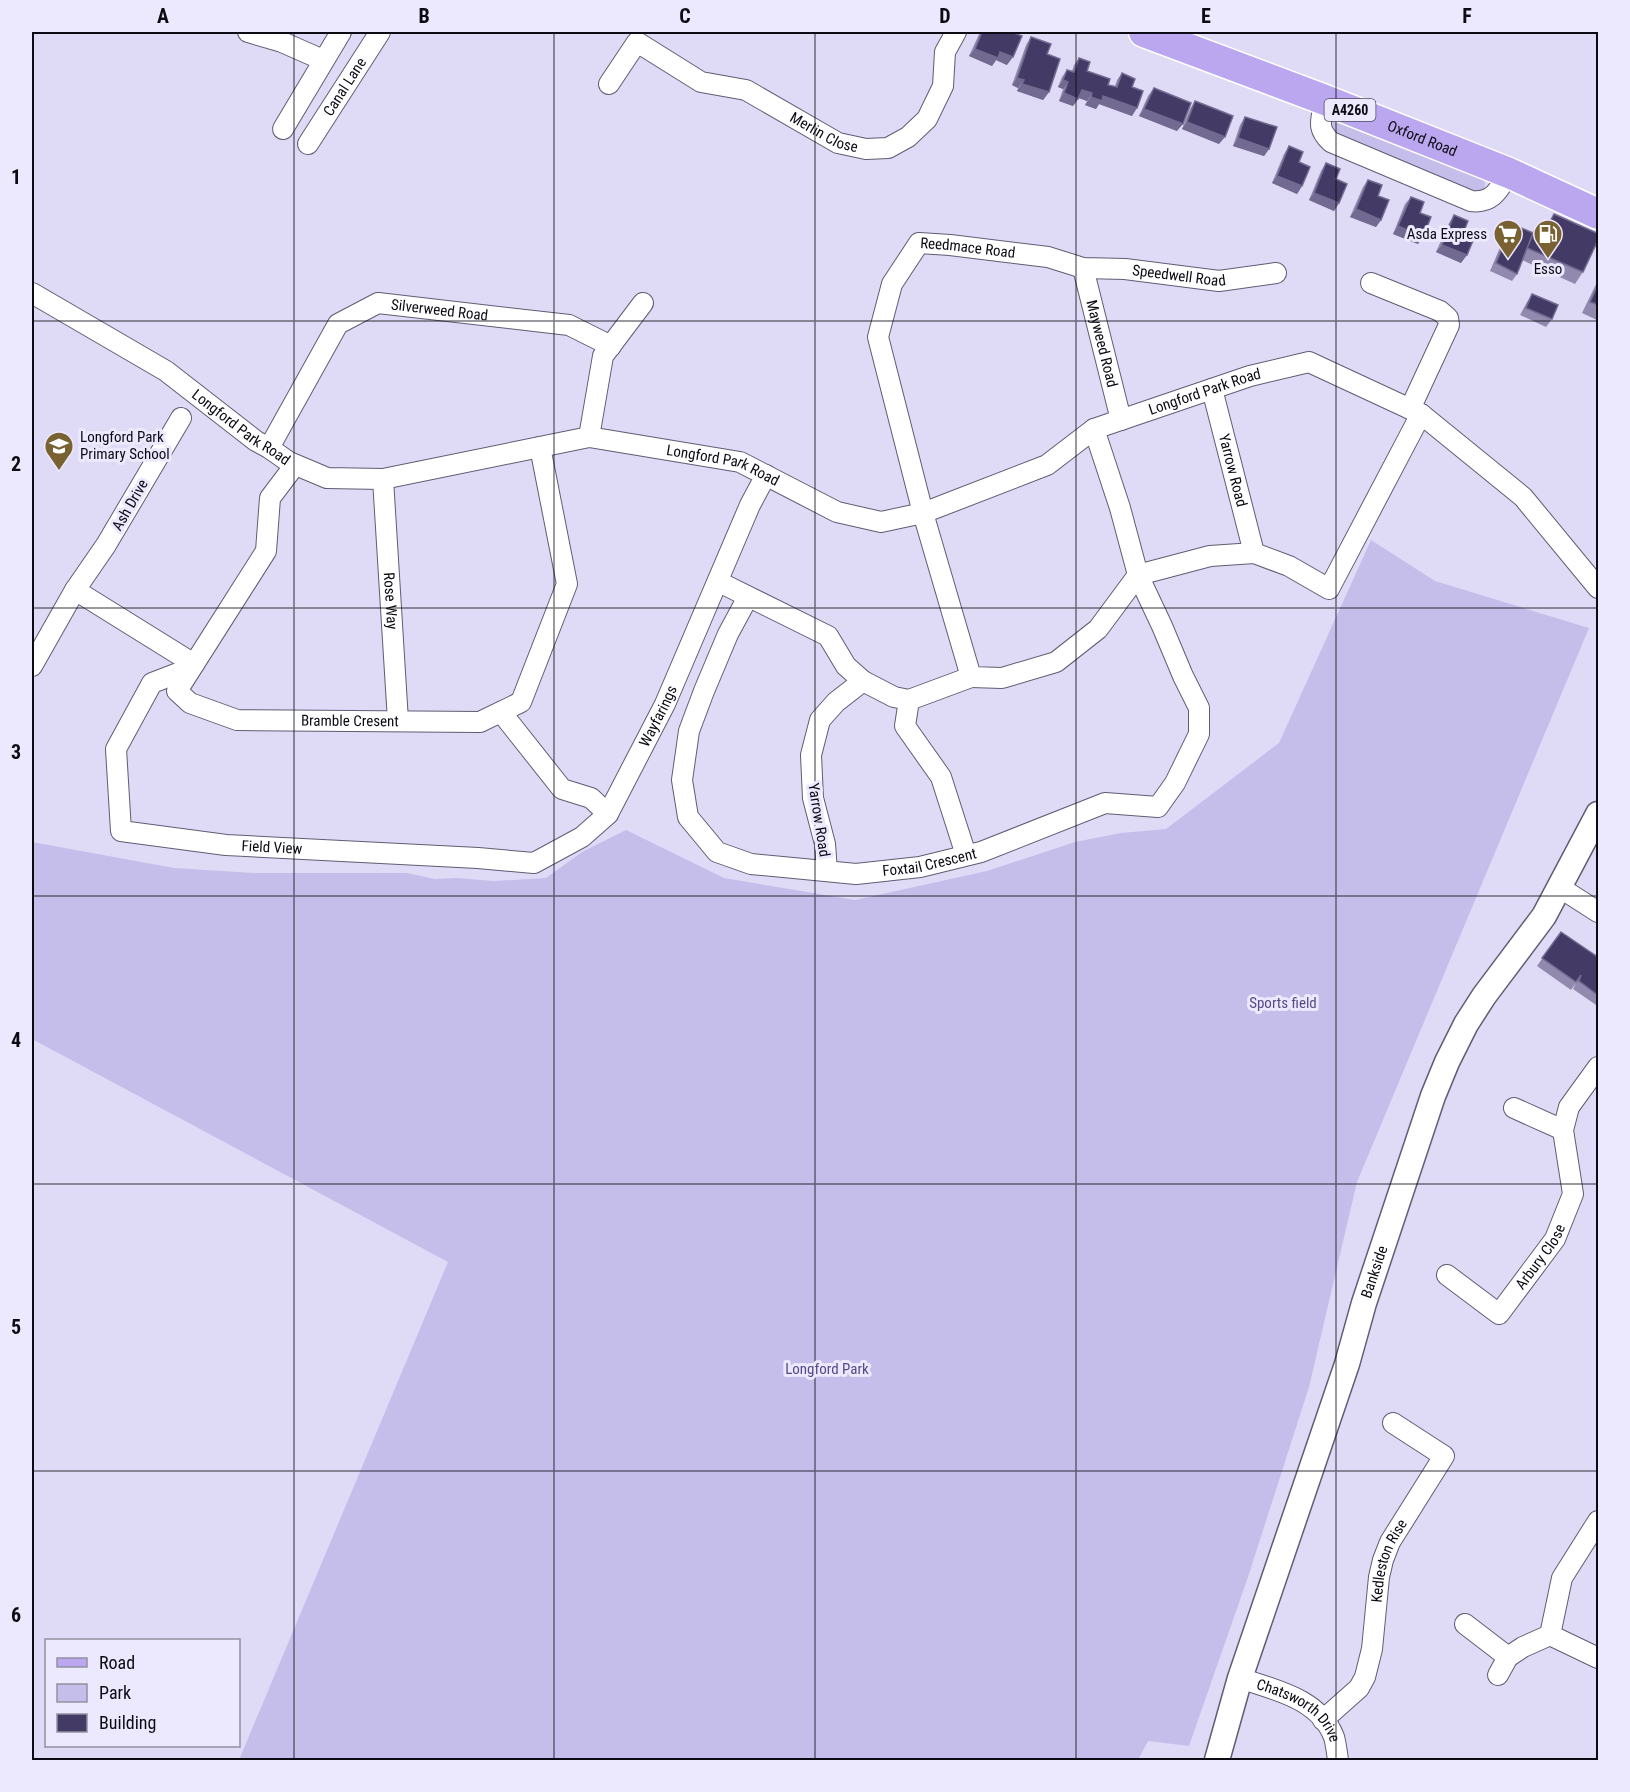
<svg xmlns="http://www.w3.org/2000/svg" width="1630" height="1792" viewBox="0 0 1630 1792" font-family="'Roboto Condensed',sans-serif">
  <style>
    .green { fill: #c5beeb }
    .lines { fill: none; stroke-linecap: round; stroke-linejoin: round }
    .minor-casing { stroke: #605c73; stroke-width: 22 }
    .tertiary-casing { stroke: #605c73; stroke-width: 27 }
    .primary-casing { stroke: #fff; stroke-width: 33 }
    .minor { stroke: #fff; stroke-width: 20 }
    .tertiary { stroke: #fff; stroke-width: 24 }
    .primary { stroke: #bba7ef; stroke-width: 30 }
    .wall { fill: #918aae }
    .shaded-wall { fill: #726a90 }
    .building { fill: #433a65; stroke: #726a90; stroke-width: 1.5 }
    .grid { fill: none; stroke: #0c0a13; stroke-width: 1.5; stroke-opacity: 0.55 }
    .labels { text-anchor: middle; stroke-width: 6; stroke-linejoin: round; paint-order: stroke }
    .shield { fill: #ece9fe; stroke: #4f4d5a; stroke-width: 1.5 }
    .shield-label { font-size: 14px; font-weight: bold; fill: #0c0a13 }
    .street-label { font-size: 15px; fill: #0c0a13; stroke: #ece9fe }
    .poi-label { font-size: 15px; fill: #0c0a13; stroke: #ece9fe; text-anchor: end }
    .park-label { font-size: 15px; fill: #574888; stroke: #ece9fe }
    .neatline { fill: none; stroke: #0c0a13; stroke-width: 2 }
    .grid-label { font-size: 20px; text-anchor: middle; font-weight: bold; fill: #0c0a13 }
  </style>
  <rect width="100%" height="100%" fill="#dfdbf6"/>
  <g class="green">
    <polygon points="1332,117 1481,178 1485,183 1484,193 1480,195 1339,140 1327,120"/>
    <polygon points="1371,540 1435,581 1589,628 1357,1182 1309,1387 1248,1577 1189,1746 1148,1741 1138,1760 239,1760 448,1262 32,1039 32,842 174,868 254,873 407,873 435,879 457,878 493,881 546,878 582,852 626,830 724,878 855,900 987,871 1075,842 1121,833 1166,829 1279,743"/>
  </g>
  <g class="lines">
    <g class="minor-casing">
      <g id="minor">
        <polyline points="248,32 282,42 323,60"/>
        <path id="s1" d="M609 84 637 42 701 82 746 90 838 143 866 149 888 148 908 137 927 119 943 86 945 52 956 32"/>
        <path d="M1325 100C1322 119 1315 127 1331 142L1471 201C1493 204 1499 189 1509 173"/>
        <polyline points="283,129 341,32"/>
        <path id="s2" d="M308 144 380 32"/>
        <path id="s3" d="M1083 268 1121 420"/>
        <polyline points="1371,283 1440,311 1448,318 1449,325 1410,409"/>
        <path id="s4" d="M32 293 166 371 256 441 269 448 289 462 327 478 383 479 589 437 740 462 837 512 881 522 923 513 1047 465 1094 429 1250 376 1309 362 1421 414 1523 497 1598 588"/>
        <path id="s5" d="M1212 389 1254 553"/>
        <polyline points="181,418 106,545 75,590 194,664"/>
        <polyline points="1094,429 1120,508 1138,575 1210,556 1254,553 1289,566 1329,589 1421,414"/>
        <polyline points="589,437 603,356 643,303"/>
        <path id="s6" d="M269 448 338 324 378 303 569 325 611 346"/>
        <path id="s7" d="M295 465 270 498 266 551 177 691 190 703 237 720 480 722 521 702 567 584 540 447"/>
        <path id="s8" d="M383 479 398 721"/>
        <polyline points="719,582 828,636 846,666 863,681 894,697 909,700 971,677"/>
        <path id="s9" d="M748 597 728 634 704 691 689 731 682 780 688 817 717 852 751 864 856 874 920 867 981 852 1105 803 1158 807 1175 783 1199 734V708L1183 676 1162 626 1138 575 1098 629 1056 662 1002 678 971 677 923 513 878 337 892 284 919 243 950 245 1048 257 1083 268 1125 269 1219 281 1276 273"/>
        <polyline points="32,666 75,590"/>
        <path id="s10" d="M191 668 152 683 116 749 121 831 226 845 478 858 534 863 582 837 608 814"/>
        <polyline points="909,700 905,726 941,777 966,855"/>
        <path id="s11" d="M501 712 562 789 591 798 608 814 665 704 750 505 766 475"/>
        <polyline points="827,871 825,844 813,798 811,755 820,720 836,702 863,681"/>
        <polyline points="1559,887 1598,912"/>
        <polyline points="1514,1108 1563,1130"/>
        <path id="s12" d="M1447 1275 1499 1314 1555 1239 1573 1194 1563 1130 1569 1107 1598 1067"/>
        <polyline points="1465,1624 1508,1657 1523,1647 1550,1635 1562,1578 1598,1521"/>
        <polyline points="1550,1635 1598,1658"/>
        <polyline points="1498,1675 1508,1657"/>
        <path id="s13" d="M1240 1678C1274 1690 1319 1698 1334 1737 1336 1744 1337 1753 1338 1760"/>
        <path id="s14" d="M1323 1720 1359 1688 1365 1677 1372 1649 1379 1577 1383 1560 1390 1542 1444 1456 1393 1423"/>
      </g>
    </g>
    <g class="tertiary-casing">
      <g id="tertiary">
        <path id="s15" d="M1217 1760 1240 1678 1347 1364 1364 1303 1433 1096 1447 1062 1466 1024 1484 996 1544 916 1598 814"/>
      </g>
    </g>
    <g class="primary-casing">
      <g id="primary">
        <path id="s16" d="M1144 32 1325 100 1509 173 1598 214"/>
      </g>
    </g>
    <use href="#minor" class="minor"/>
    <use href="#tertiary" class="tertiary"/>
    <use href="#primary" class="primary"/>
  </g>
  <g class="wall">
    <polygon points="980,32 1011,32 1007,65 996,60 992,66 969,56"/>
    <polygon points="1031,37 1047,54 1049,92 1043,100 1017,91 1018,88 1012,85 1026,45"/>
    <polygon points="1079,58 1087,71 1108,85 1115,86 1117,80 1122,73 1132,87 1132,116 1099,104 1096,109 1085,105 1087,101 1079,98 1073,106 1059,101 1063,89 1058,87 1062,77 1067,70 1072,71 1074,65"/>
    <polygon points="1154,88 1177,131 1139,116 1148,96"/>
    <polygon points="1195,101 1219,144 1182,129 1190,109"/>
    <polygon points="1245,117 1269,149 1264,156 1233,146 1240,125"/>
    <polygon points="1289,146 1299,162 1302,186 1297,194 1272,183 1284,154"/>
    <polygon points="1326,163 1336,179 1339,203 1334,211 1309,200 1321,171"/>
    <polygon points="1368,180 1378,196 1381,220 1376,227 1350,217 1363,187"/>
    <polygon points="1411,197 1420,213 1418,244 1393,234 1405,204"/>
    <polygon points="1554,214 1583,272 1575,284 1522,260 1517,274 1512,281 1490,271 1507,231 1512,224 1533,233 1535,229 1542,232 1546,225"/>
    <polygon points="1454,215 1464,231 1461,263 1436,252 1449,223"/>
    <polygon points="1599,278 1599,321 1582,313"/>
    <polygon points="1532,294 1552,319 1546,327 1520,315 1527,302"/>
    <polygon points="1561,932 1599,958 1599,1007 1573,989 1576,983 1571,990 1537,966"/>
  </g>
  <g class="shaded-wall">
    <polygon points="975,49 1000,52 1013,57 1007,65 996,60 992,66 969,56"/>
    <polygon points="1017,78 1024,80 1018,88 1012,85"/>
    <polygon points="1063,80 1068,82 1063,89 1058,87"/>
    <polygon points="1022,84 1049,92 1043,100 1017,91"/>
    <polygon points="1082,90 1092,93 1087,101 1076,97"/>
    <polygon points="1064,93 1078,99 1073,106 1059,101"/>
    <polygon points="1103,96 1137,108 1132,116 1099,104 1096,109 1085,105 1091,97"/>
    <polygon points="1144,109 1183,124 1177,131 1139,116"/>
    <polygon points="1187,122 1225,137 1219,144 1182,129"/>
    <polygon points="1238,138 1269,149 1264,156 1233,146"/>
    <polygon points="1277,176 1302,186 1297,194 1272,183"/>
    <polygon points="1314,193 1339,203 1334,211 1309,200"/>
    <polygon points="1356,209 1381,220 1376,227 1350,217"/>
    <polygon points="1398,226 1423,237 1418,244 1393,234"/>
    <polygon points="1442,245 1467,255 1461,263 1436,252"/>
  </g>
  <g class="building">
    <polygon points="982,32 1011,32 1022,36 1013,57 1000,52 998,58 975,49"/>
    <polygon points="1031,37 1051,44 1047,54 1060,59 1049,92 1022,84 1024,80 1017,78"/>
    <polygon points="1079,58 1090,62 1087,71 1110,79 1108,85 1117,87 1122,73 1135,79 1132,87 1143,91 1137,108 1103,96 1102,101 1091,97 1092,93 1082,90 1078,99 1064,93 1068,82 1063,80 1067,70 1074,72"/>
    <polygon points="1154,88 1191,103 1183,124 1144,109"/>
    <polygon points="1195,101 1233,116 1225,137 1187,122"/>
    <polygon points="1245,117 1277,127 1269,149 1238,138"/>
    <polygon points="1289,146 1303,152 1299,162 1310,167 1302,186 1277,176"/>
    <polygon points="1326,163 1340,169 1336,179 1347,184 1339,203 1314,193"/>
    <polygon points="1368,180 1382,185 1378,196 1389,200 1381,220 1356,209"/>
    <polygon points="1411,197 1424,202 1420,213 1431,217 1423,237 1398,226"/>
    <polygon points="1554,214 1599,234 1599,238 1583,272 1527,248 1535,229 1545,233"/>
    <polygon points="1454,215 1468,221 1464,231 1475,236 1467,255 1442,245"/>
    <polygon points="1512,224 1533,233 1517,274 1496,263"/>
    <polygon points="1599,283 1599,305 1590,302"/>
    <polygon points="1532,294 1558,305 1552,319 1526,308"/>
    <polygon points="1561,932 1599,958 1599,996 1579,981 1581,975 1576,982 1542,958"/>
  </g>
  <path class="grid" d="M294 32V1760M554 32V1760M815 32V1760M1076 32V1760M1336 32V1760M32 321H1598M32 608H1598M32 896H1598M32 1184H1598M32 1471H1598"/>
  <defs>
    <g id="supermarket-pin" transform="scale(1.5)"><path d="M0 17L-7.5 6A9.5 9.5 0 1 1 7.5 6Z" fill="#796132" stroke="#ece9fe"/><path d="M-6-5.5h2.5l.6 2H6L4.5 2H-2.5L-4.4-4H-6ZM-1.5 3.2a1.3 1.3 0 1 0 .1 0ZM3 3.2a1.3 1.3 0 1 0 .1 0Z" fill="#fff"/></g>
    <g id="fuel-pin" transform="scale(1.5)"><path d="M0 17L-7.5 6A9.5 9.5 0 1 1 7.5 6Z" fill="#796132" stroke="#ece9fe"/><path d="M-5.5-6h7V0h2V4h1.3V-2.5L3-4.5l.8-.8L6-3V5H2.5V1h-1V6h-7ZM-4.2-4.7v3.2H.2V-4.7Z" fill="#fff"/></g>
    <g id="school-pin" transform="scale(1.5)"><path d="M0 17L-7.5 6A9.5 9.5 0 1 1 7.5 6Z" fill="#796132" stroke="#ece9fe"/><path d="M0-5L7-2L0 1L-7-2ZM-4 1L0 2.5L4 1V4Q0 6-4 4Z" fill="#fff"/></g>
  </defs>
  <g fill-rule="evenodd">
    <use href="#supermarket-pin" x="1508" y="234"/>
    <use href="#fuel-pin" x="1548" y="234"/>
    <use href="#school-pin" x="59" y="446"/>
  </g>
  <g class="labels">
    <rect class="shield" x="1324.5" y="99" width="51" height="22" rx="4.5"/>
    <g class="shield-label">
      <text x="1350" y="115">A4260</text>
    </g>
    <g class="street-label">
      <text dy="5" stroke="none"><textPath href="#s2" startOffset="68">Canal Lane</textPath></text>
      <text dy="5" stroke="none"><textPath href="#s1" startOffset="261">Merlin Close</textPath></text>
      <text dy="5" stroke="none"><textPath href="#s16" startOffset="298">Oxford Road</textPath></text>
      <text dy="5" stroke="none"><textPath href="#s9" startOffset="1704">Reedmace Road</textPath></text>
      <text dy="5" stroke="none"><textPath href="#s9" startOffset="1918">Speedwell Road</textPath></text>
      <text dy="5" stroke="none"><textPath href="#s6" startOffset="249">Silverweed Road</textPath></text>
      <text dy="5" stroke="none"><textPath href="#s3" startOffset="78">Mayweed Road</textPath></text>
      <text dy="5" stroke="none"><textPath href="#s4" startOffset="1275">Longford Park Road</textPath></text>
      <text dy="5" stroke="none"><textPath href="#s4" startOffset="249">Longford Park Road</textPath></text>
      <text dy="5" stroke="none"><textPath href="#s4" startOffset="753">Longford Park Road</textPath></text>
      <text dy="5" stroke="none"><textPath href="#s5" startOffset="84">Yarrow Road</textPath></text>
      <text transform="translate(130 505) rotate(-60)" y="5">Ash Drive</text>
      <text dy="5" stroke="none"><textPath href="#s8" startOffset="122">Rose Way</textPath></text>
      <text dy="5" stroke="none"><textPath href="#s11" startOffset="262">Wayfarings</textPath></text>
      <text dy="5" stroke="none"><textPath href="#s7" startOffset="441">Bramble Cresent</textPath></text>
      <text transform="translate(819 820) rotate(81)" y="5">Yarrow Road</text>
      <text dy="5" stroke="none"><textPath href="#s10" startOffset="351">Field View</textPath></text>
      <text dy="5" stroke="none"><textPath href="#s9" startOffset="495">Foxtail Crescent</textPath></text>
      <text dy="5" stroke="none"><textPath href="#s12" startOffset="136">Arbury Close</textPath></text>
      <text dy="5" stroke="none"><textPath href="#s15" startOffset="513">Bankside</textPath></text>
      <text dy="5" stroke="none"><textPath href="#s14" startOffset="180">Kedleston Rise</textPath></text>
      <text dy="5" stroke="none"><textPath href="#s13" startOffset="69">Chatsworth Drive</textPath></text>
    </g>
    <g class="poi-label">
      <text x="1487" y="239">Asda Express</text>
      <text x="1548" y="274" text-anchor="middle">Esso</text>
      <text x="80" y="442" text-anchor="start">Longford Park<tspan x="80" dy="17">Primary School</tspan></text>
    </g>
    <g class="park-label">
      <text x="1283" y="1008">Sports field</text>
      <text x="827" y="1374">Longford Park</text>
    </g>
  </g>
  <rect width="1630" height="1792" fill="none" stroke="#ece9fe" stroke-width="66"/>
  <rect x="45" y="1639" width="195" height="108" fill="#ece9fe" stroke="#9290a0" stroke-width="1.5"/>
  <rect x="57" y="1658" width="30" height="9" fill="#bba7ef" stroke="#9290a0" stroke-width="1.5"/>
  <text x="99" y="1669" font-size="18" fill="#0c0a13">Road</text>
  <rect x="57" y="1684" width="30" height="18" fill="#c5beeb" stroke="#9290a0" stroke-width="1.5"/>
  <text x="99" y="1699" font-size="18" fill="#0c0a13">Park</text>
  <rect x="57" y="1714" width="30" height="18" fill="#433a65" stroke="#9290a0" stroke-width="1.5"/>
  <text x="99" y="1729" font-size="18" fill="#0c0a13">Building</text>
  <rect x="33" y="33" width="1564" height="1726" class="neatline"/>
  <g class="grid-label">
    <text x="163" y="23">A</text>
    <text x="424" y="23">B</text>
    <text x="685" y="23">C</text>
    <text x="945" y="23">D</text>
    <text x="1206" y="23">E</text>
    <text x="1467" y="23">F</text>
    <text x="16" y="184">1</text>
    <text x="16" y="471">2</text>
    <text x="16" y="759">3</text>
    <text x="16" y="1047">4</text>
    <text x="16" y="1334">5</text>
    <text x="16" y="1622">6</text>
  </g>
</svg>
